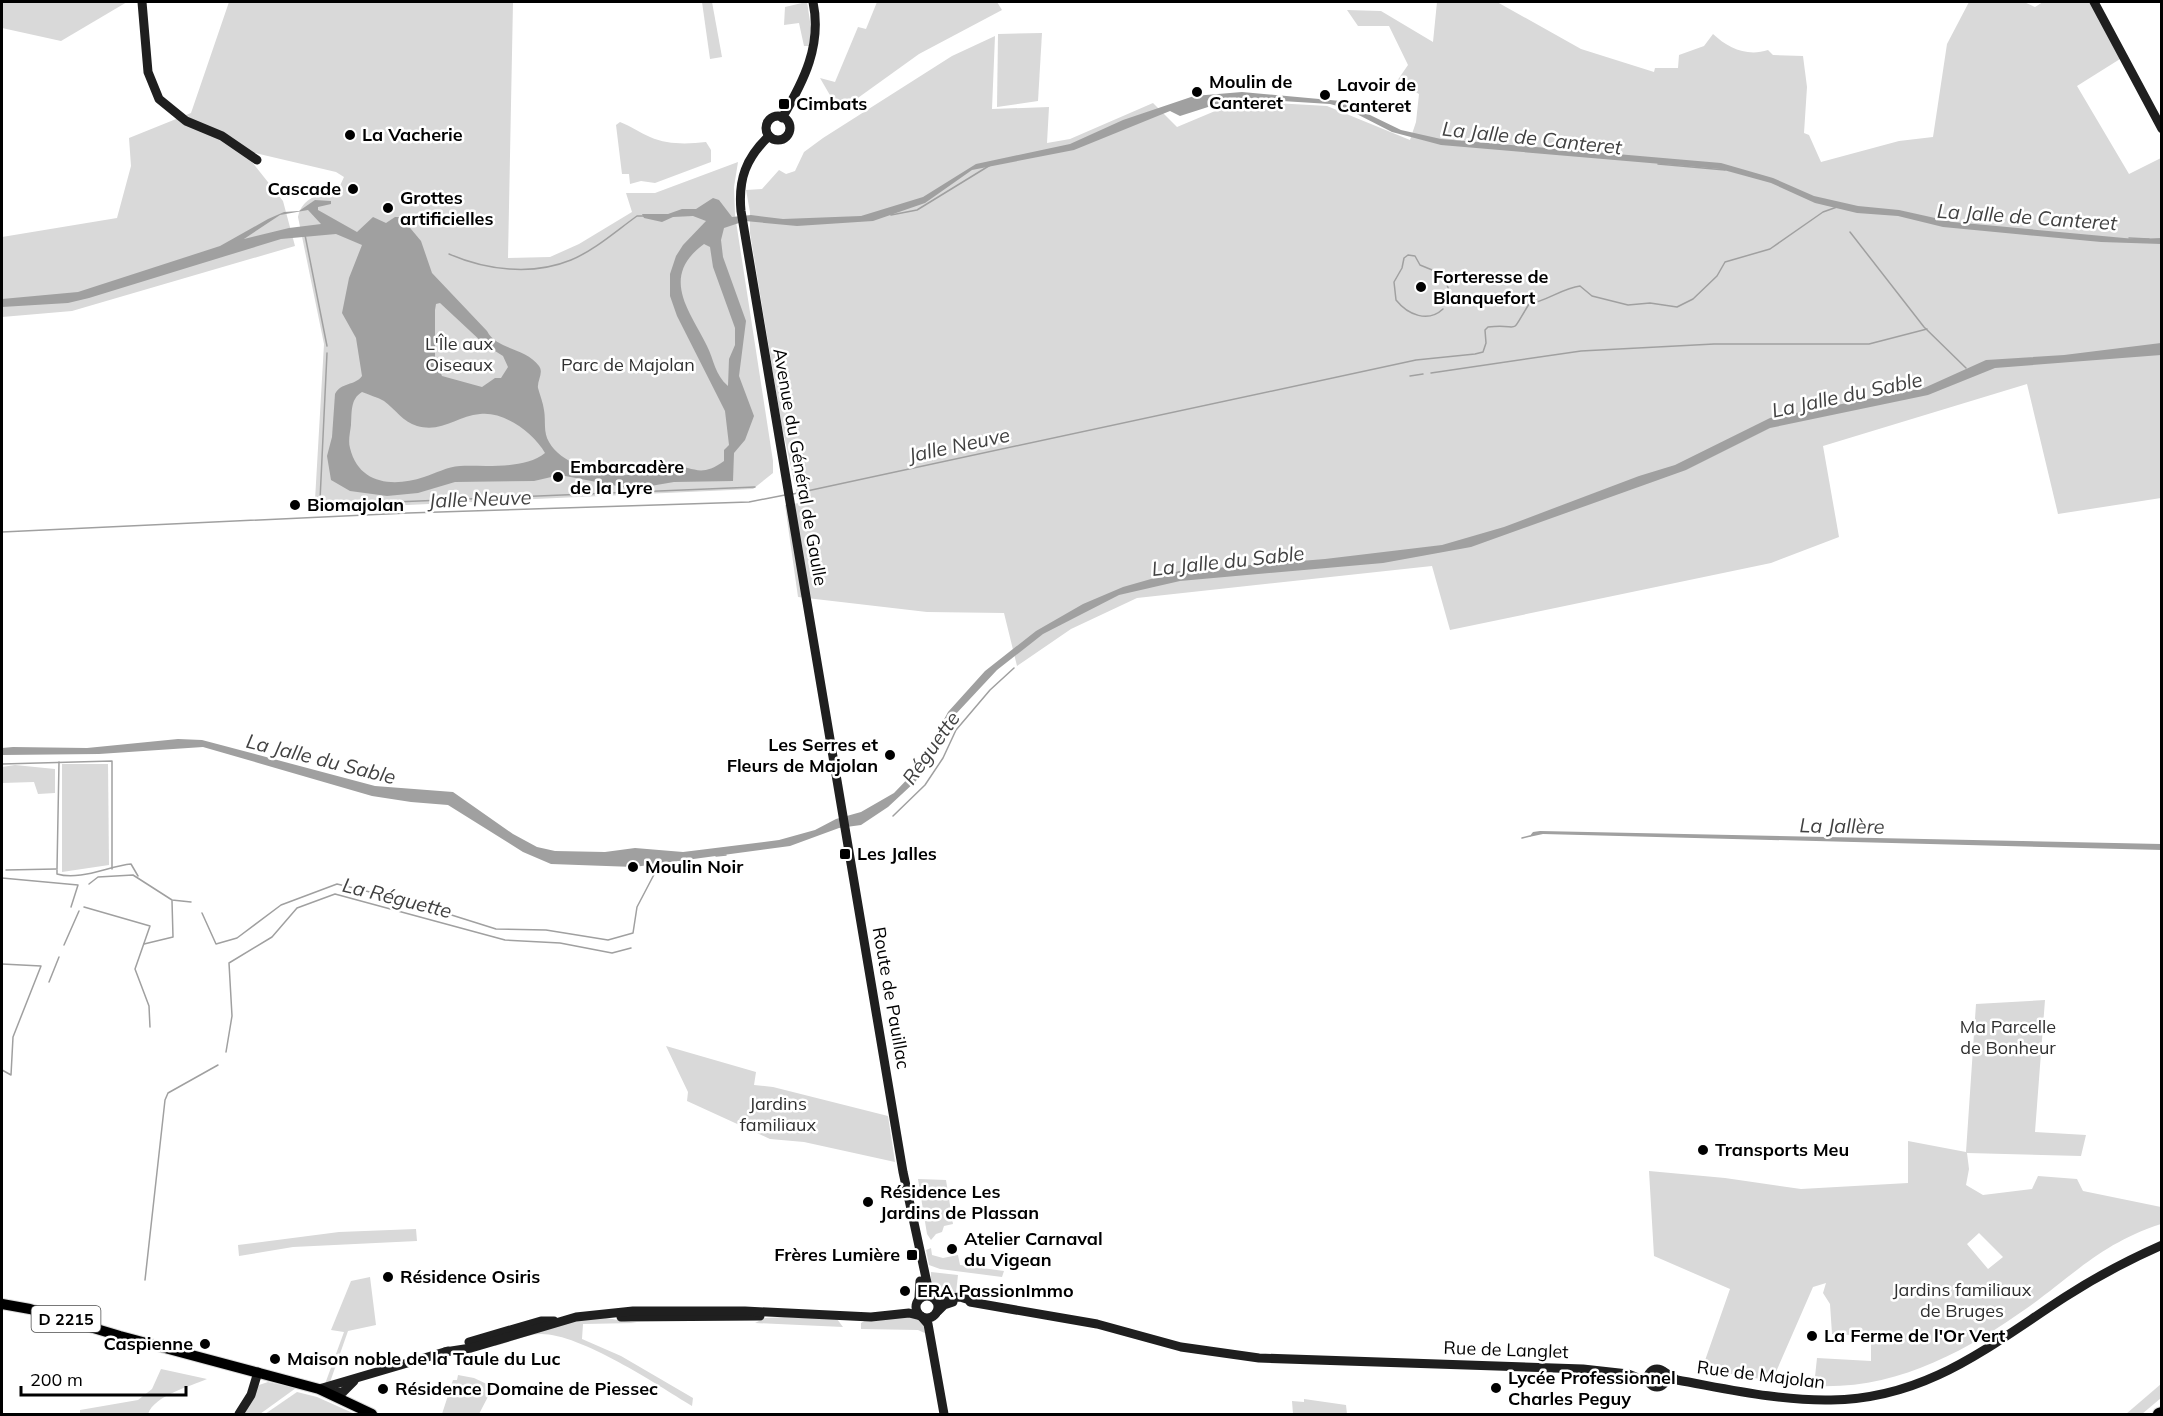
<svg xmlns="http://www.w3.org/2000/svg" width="2163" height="1416" viewBox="0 0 2163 1416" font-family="Mulish,sans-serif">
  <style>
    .green { fill: #d9d9d9; fill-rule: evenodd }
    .water { fill: #a0a0a0; fill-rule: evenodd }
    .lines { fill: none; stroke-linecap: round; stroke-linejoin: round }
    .stream { stroke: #a0a0a0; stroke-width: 1.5 }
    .primary-casing { stroke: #dbdbdb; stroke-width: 12 }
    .highway-casing { stroke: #dbdbdb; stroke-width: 14 }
    .secondary { stroke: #1f1f1f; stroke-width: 9 }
    .primary { stroke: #000; stroke-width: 10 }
    .highway { stroke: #000; stroke-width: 12 }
    .poi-dot { fill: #000; stroke: #fff; stroke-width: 2 }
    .labels { text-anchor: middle; stroke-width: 5; stroke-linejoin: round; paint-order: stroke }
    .shield { fill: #fff; stroke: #4c4c4c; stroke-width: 1.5 }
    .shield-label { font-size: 16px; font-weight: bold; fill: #000 }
    .poi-label { font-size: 18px; font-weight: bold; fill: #000; stroke: #fff; text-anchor: start }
    .park-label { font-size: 18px; fill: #303030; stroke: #fff }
    .street-label { font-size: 18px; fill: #000; stroke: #fff }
    .water-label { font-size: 20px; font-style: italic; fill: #414141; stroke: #fff }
  </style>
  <rect width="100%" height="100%" fill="#fff"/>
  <g class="green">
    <polygon points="2,2 127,2 61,41 2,28"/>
    <path d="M229 2H513L508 258 550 257 579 244 632 212 626 193H655L738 162 734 187 735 215 773 461V473L753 489 321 509 315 500 324 344 298 217C302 197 320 194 338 190L344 177 336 172 255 153 252 162 283 201 295 246 72 311 2 317V237L117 218 131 166 129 138 191 113Z"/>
    <polygon points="702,2 712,2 722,57 710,59"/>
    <polygon points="877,2 997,2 1002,10 919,54 855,100 838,109 820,78 835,82 858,27 866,29"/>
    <path d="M1437 2H1497L1581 49 1654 72 1655 68H1678L1679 55 1704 46 1713 34C1728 48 1747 57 1768 50L1773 55 1803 56 1807 87 1804 133 1809 135 1821 162 1899 141 1933 137 1947 44 1969 2H2024L2035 7 2043 2H2091L2120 59 2077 86 2129 174 2161 158V498L2058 514 2027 384 1823 446 1839 537 1771 563 1450 630 1432 566 1137 598 1071 629 1017 666 1004 613 927 612 798 597 785 505 799 503 782 427 750 233V212L746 190 762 189 779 170 786 174 795 171 804 152 823 138 952 56 995 36 992 109 1049 107 1047 143 1070 139 1153 103 1177 127 1239 101 1327 106 1410 140 1416 122 1419 94 1397 81 1408 65 1389 26H1358L1347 10 1381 11 1433 42Z"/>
    <polygon points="802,3 807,2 811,28 809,46 804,46 799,23 784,25 785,7"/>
    <polygon points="1042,33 1038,101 997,107 998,34"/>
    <path d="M620 122C631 126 640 133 650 137 668 145 688 144 706 142L711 150V162L655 183 641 181 630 184 629 174H622L616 125Z"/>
    <polygon points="62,764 108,764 109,865 62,872"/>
    <polygon points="15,765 55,769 55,793 38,794 34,782 2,783 2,767"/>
    <path d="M2045 1000 2035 1132 2086 1135 2081 1156 1967 1153 1969 1169 1966 1185 1983 1195 2032 1189 2038 1176 2077 1179 2083 1191 2161 1207V1224C2103 1243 2078 1271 2030 1306 1965 1352 1896 1390 1814 1386L1817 1358 1871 1361V1336L1832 1334 1830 1304 1823 1293 1826 1283 1813 1287 1772 1381 1702 1369 1730 1289 1654 1256 1649 1171 1725 1178 1801 1189 1908 1183V1141L1966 1152 1976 1004ZM1979 1233 2003 1257 1988 1269 1967 1244Z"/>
    <polygon points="666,1046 756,1072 754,1085 773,1087 888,1116 895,1162 804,1142 770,1139 687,1101 688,1092"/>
    <polygon points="918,1179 946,1180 953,1224 944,1226 942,1232 936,1234 931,1240 927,1234"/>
    <polygon points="416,1229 417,1241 293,1247 239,1256 238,1245 339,1232"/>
    <polygon points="931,1248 932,1255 943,1258 958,1255 960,1265 1004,1271 1002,1277 940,1269 929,1265 926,1250"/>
    <polygon points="931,1272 958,1275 956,1293 937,1292 931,1282"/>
    <polygon points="370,1277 376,1325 348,1331 329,1385 325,1384 344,1332 331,1330 351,1281"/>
    <polygon points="914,1316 924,1323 929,1335 918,1330 861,1329 861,1323 866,1320"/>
    <polygon points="785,1317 837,1319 843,1327 755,1323 765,1318"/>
    <path d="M606 1318 637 1323 583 1324 582 1339 621 1356 693 1398 692 1406C656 1384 581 1334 541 1334 527 1334 509 1343 495 1346V1343L579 1320Z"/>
    <path d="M161 1369 207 1379C189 1387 155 1395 148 1414H80V1410L138 1400 152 1389Z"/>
    <polygon points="458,1375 474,1378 493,1387 479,1414 442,1414 453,1380 457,1380"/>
    <polygon points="268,1382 296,1388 260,1414 242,1414 259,1385"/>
    <polygon points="2161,1384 2161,1398 2142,1414 2126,1414"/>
    <polygon points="297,1392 317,1397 355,1414 265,1414"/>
    <polygon points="1304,1399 1346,1405 1347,1414 1293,1414 1292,1401 1304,1402"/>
  </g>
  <g class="water">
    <path d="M1242 92 1341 101 1401 130 1441 139 1721 163 1773 178 1814 196 1858 206 1899 210 1953 222 2135 239 2162 238 2161 244 2101 242 1943 227 1898 216 1857 213 1815 203 1771 183 1720 169 1441 145 1392 132 1345 108 1330 104 1236 98 1180 116 1170 111 1074 150 972 170 925 203 873 221 797 226 745 221 724 228 721 240 723 257 746 321 739 376 754 416 745 440 734 453 733 481 674 482 633 489 560 475 534 481 455 482 418 493 387 496 350 491 331 480 327 456 332 437 335 394C341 382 355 386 362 376L356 338 342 313 349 278 362 245 336 234 281 239 89 298 68 303 2 307V299L78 292 220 246 268 219 284 212 299 211 315 200 331 201V204L318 207V210L357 232 373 217 386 223 395 217H401L421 241 432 273 487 331C497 350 526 348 539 366 544 373 537 380 538 388 540 395 543 403 544 410 546 421 543 432 549 442 561 464 603 478 627 475 640 473 653 467 667 466 693 464 698 480 724 461V450L729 445 725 411 677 316 670 296V274L676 256 683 245 706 221 693 216 673 217 662 222 644 218 642 214H668L682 209H696L713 198 719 200 732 217 751 215 783 219 861 216 923 197 976 164 1070 144 1123 120 1194 96ZM308 210 321 224 289 228 244 239 280 215ZM704 244 710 247 713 267 735 328V345L729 359 728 386C715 375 714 360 707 346 690 311 659 277 704 244ZM440 303 484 344 503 356 508 367 501 378H495L482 387 442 376 435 360V310L436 304ZM362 392C369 395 377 397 384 401 395 409 403 422 417 426 442 433 457 416 480 414 504 411 534 433 545 453 524 470 484 465 460 466 447 467 436 473 424 477 394 487 359 485 350 448 348 441 350 433 351 425 352 413 350 399 362 392Z"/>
    <polygon points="2161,343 2161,355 1995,368 1928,395 1770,428 1686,470 1471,547 1383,563 1180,581 1119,595 1043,634 997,670 954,716 916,781 888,807 861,825 839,828 790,846 634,867 551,864 523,852 448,805 411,802 372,796 203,747 99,754 2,755 2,748 13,747 87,748 178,739 202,740 375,786 453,792 513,834 537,847 555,851 605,852 635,848 683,852 779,840 815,830 836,819 861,812 894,793 918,768 948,712 985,671 1036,631 1083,604 1123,587 1179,571 1325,559 1442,545 1504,527 1639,476 1675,465 1770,418 1924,388 1986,360 2064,355"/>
    <polygon points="1540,831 2161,844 2162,850 1543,834 1529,837 1533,832"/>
  </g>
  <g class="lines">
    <g class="stream">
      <polyline points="1658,164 1725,170"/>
      <polyline points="891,215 917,210 992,164"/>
      <polyline points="1850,232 1924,327 1966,368"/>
      <polyline points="305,235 327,346"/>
      <polyline points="2129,238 2149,239"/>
      <path d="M449 254C486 270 532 276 571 260 595 250 616 231 637 216H644"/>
      <path d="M1443 309C1428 323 1408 315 1396 300L1394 282 1402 268 1404 258 1408 255 1415 256 1420 265 1442 274 1450 292 1447 304"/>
      <polyline points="327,353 320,500 322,505 755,487"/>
      <polyline points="1431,373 1581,351 1714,344 1869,344 1927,329"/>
      <polyline points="1410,376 1423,374"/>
      <path d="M793 494 1416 360 1475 354 1483 352 1486 343 1485 330 1488 327C1523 323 1508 338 1529 304 1547 301 1563 288 1580 286L1592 296 1628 305 1650 303 1677 307 1693 299 1717 276 1725 262 1770 249 1823 212 1837 207"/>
      <polyline points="2,532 408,513 749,502 785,495"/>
      <polyline points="2,764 112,761 112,869"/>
      <polyline points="893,816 925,785 943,758 956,730 990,690 1014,668"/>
      <polyline points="1522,838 1530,836"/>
      <polyline points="1891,840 1901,841"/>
      <polyline points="716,856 726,855"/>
      <polyline points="57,869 59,762"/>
      <polyline points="6,870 56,869"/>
      <path d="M57 870V874C80 881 109 866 131 864L138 876"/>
      <polyline points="2,878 78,885 71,907"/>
      <polyline points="89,884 98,877 133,875 172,900 191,902"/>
      <polyline points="84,907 150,926 135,969 149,1006 150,1027"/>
      <polyline points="202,913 216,944 237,938 281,905 337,884 407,901 496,929 546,930 608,940 633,933 637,907 659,865 665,863"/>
      <polyline points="144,944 173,937 172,901"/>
      <polyline points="64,945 79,911"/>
      <polyline points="2,964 41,966 13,1037 11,1075 2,1070"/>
      <polyline points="49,982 59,957"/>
      <polyline points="226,1052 232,1016 229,963 272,937 297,908 335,894 505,940 560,943 612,953 631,948"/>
      <polyline points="145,1280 165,1100 168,1093 218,1065"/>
    </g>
    <g class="primary-casing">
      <polyline id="primary" points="2,1304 30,1309 120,1336 319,1389 372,1414"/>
    </g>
    <g class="highway-casing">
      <polyline id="highway" points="2159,1414 2162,1413"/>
    </g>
    <g class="secondary">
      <polyline points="142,2 148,72 159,99 186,121 222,136 257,160"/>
      <polyline points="2094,2 2162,129"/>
      <circle cx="778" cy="128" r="12"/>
      <path d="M782 118C804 81 822 45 813 2"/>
      <path d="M769 136C746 158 738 179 741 211L903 1172 929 1292 940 1299 960 1297 976 1302"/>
      <circle cx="927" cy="1307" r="11"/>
      <polyline points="919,1298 920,1281"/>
      <polyline points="970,1302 1097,1324 1181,1347 1259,1358 1583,1369 1628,1374 1648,1382"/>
      <polyline points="938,1311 944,1305 953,1302"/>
      <polyline points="621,1317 760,1316"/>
      <polyline points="469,1342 541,1321 554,1321"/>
      <polyline points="445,1352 471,1348 576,1317 633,1311 745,1311 871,1317 909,1313 921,1316 928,1324 944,1414"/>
      <circle cx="1657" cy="1378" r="9"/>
      <path d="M1663 1371 1677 1380C1728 1389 1780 1401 1831 1400 1927 1399 1989 1346 2065 1297 2096 1277 2128 1260 2162 1245"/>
      <polyline points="319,1389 448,1351"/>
      <polyline points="331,1393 343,1392 354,1381"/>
      <polyline points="239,1414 251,1395 258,1372"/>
    </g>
    <use href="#primary" class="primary"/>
    <use href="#highway" class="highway"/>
  </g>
  <g class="poi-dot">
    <circle cx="1197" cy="92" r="6"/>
    <circle cx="1325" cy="95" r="6"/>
    <rect x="778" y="98" width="12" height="12" rx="3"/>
    <circle cx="350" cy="135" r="6"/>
    <circle cx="353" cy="189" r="6"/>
    <circle cx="388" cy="208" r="6"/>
    <circle cx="1421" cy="287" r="6"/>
    <circle cx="558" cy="477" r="6"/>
    <circle cx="295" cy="505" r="6"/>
    <circle cx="890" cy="755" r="6"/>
    <rect x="839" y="848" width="12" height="12" rx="3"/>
    <circle cx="633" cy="867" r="6"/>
    <circle cx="1703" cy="1150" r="6"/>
    <circle cx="868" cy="1202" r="6"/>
    <circle cx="952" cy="1249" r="6"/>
    <rect x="906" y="1249" width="12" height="12" rx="3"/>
    <circle cx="388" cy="1277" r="6"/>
    <circle cx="905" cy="1291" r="6"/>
    <circle cx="1812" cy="1336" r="6"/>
    <circle cx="205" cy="1344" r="6"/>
    <circle cx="275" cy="1359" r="6"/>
    <circle cx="1496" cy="1388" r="6"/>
    <circle cx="383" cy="1389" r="6"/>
  </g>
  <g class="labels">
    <rect class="shield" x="31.5" y="1306" width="69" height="26" rx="4.5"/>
    <g class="shield-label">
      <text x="66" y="1325">D 2215</text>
    </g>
    <g class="poi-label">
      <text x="1209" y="88">Moulin de<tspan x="1209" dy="21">Canteret</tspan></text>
      <text x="1337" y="91">Lavoir de<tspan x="1337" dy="21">Canteret</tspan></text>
      <text x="796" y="110">Cimbats</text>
      <text x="362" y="141">La Vacherie</text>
      <text x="341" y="195" text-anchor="end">Cascade</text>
      <text x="400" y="204">Grottes<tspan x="400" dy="21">artificielles</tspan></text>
      <text x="1433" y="283">Forteresse de<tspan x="1433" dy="21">Blanquefort</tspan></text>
      <text x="570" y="473">Embarcadère<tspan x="570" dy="21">de la Lyre</tspan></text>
      <text x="307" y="511">Biomajolan</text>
      <text x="878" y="751" text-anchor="end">Les Serres et<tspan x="878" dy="21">Fleurs de Majolan</tspan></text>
      <text x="857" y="860">Les Jalles</text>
      <text x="645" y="873">Moulin Noir</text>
      <text x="1715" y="1156">Transports Meu</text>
      <text x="880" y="1198">Résidence Les<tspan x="880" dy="21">Jardins de Plassan</tspan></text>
      <text x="964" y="1245">Atelier Carnaval<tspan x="964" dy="21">du Vigean</tspan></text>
      <text x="900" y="1261" text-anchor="end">Frères Lumière</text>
      <text x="400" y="1283">Résidence Osiris</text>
      <text x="917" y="1297">ERA PassionImmo</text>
      <text x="1824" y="1342">La Ferme de l'Or Vert</text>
      <text x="193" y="1350" text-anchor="end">Caspienne</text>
      <text x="287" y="1365">Maison noble de la Taule du Luc</text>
      <text x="1508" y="1384">Lycée Professionnel<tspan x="1508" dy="21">Charles Peguy</tspan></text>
      <text x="395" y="1395">Résidence Domaine de Piessec</text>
    </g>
    <g class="park-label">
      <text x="459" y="350">L'Île aux<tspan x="459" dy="21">Oiseaux</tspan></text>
      <text x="628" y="371">Parc de Majolan</text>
      <text x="2008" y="1033">Ma Parcelle<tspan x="2008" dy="21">de Bonheur</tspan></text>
      <text x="778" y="1110">Jardins<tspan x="778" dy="21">familiaux</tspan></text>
      <text x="1962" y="1296">Jardins familiaux<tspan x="1962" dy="21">de Bruges</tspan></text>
    </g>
    <g class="street-label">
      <text transform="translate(800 467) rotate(80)" y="6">Avenue du Général de Gaulle</text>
      <text transform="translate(891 998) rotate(80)" y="6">Route de Pauillac</text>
      <text transform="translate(1506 1350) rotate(2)" y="6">Rue de Langlet</text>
      <text transform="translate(1761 1375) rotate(7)" y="6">Rue de Majolan</text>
    </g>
    <g class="water-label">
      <text transform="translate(1532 138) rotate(6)" y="7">La Jalle de Canteret</text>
      <text transform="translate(2027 217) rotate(4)" y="7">La Jalle de Canteret</text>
      <text transform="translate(1847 395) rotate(-12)" y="7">La Jalle du Sable</text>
      <text transform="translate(959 445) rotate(-12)" y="7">Jalle Neuve</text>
      <text transform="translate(480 499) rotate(-2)" y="7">Jalle Neuve</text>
      <text transform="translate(1228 561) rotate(-6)" y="7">La Jalle du Sable</text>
      <text transform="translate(931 748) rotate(-55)" y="7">Réguette</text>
      <text transform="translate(321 759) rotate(14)" y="7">La Jalle du Sable</text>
      <text transform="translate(1842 826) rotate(1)" y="7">La Jallère</text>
      <text transform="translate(397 898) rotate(14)" y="7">La Réguette</text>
    </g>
  </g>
  <rect width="2163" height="1416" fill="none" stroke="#000000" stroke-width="6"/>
  <path d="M21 1386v9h165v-9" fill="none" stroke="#000000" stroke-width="3"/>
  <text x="30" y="1386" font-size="18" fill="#000000" stroke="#ffffff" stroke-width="4.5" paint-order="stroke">200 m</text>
</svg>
